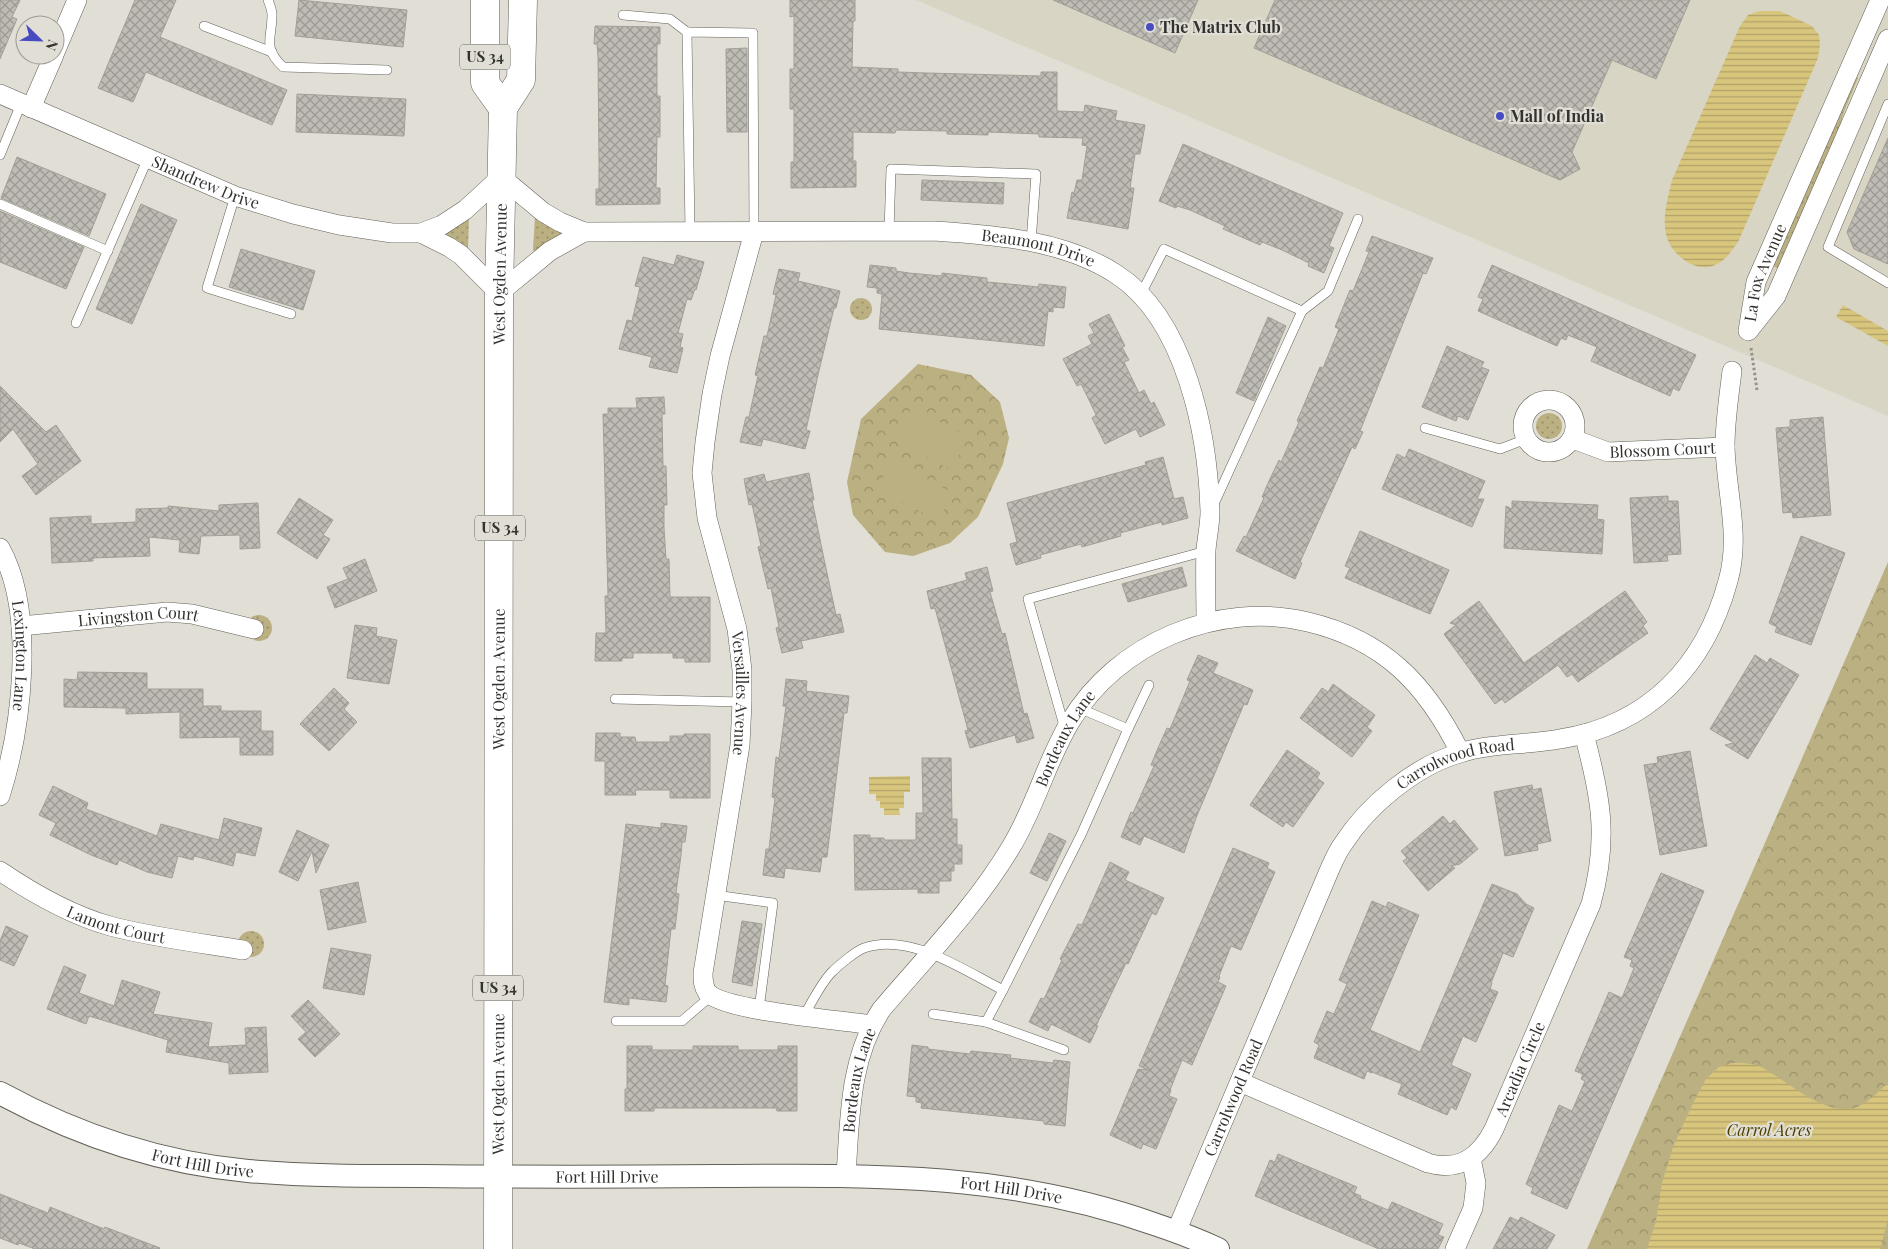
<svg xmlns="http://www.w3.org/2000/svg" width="1888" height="1249" viewBox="0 0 1888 1249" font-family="'Playfair Display',serif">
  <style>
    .built { fill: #d8d5c4 }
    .grass { fill: url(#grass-dots) }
    .park { fill: url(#park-crowns) }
    .pitch { fill: #bbb081 }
    .water { fill: url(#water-rules) }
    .building { fill: url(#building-cross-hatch); stroke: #a19f96 }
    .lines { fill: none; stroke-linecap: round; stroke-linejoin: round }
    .service-casing { stroke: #626058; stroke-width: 10 }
    .minor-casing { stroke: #626058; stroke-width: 20 }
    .tertiary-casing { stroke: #626058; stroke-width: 24 }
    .primary-casing { stroke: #626058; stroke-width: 29 }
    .path { stroke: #93918b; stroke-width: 3; stroke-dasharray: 2.5 2.5; stroke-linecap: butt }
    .service { stroke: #fff; stroke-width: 9 }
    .minor { stroke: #fff; stroke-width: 19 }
    .tertiary { stroke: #fff; stroke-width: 22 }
    .primary { stroke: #fff; stroke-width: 28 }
    .poi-dot { fill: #494cc1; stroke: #e1dfd5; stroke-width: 2 }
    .labels { text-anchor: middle; stroke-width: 4.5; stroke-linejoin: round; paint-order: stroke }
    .shield { fill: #e1dfd5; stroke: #676661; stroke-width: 1 }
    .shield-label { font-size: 15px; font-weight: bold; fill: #33322f }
    .poi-label { font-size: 16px; font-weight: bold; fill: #33322f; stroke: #e1dfd5; text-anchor: start }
    .street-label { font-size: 16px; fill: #33322f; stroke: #e1dfd5 }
    .park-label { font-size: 16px; font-style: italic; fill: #4d4003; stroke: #e1dfd5 }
  </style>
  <defs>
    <pattern id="grass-dots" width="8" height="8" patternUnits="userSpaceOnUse" patternTransform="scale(1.25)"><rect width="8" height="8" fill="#bbb081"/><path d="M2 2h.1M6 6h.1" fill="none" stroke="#99906a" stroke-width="1.8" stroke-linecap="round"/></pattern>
    <pattern id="park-crowns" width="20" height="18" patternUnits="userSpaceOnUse" patternTransform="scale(1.25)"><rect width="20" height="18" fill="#bbb081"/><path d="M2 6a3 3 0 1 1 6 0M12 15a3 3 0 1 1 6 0" fill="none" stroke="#99906a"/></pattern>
    <pattern id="water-rules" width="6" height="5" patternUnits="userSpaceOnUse" patternTransform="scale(1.25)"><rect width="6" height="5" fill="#d8c67d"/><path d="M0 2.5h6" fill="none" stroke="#b0a167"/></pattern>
    <pattern id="building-cross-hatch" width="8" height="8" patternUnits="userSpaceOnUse" patternTransform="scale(1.25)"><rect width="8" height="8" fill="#bebcb4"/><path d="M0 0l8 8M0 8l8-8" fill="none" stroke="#9b9993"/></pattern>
  </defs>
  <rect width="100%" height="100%" fill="#e1dfd5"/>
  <polygon class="built" points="916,0 1888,0 1888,416 1739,352"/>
  <g class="grass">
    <polygon points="1853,76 1858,78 1843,114 1837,142 1782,270 1771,265"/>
    <polygon points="535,217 566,232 536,253 534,252 533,249"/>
    <polygon points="469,218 468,249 432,232 458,226"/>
    <circle cx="861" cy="309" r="11"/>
    <circle cx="1549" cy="426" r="13"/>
    <circle cx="259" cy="628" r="13"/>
    <circle cx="251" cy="944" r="13"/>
  </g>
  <g class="park">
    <polygon points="918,364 971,375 1000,402 1009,438 1003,464 978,517 950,543 913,556 885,552 853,515 847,482 861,419"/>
    <polygon points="1888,562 1888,1249 1587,1249"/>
  </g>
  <g class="pitch">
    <polygon points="912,407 969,437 951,470 895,439"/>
    <polygon points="892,460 953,493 938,521 877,488"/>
  </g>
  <g class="water">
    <path d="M1760 11H1780L1812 26 1819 35 1820 44 1818 58 1739 240C1733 249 1726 261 1715 265 1695 274 1670 254 1666 234 1662 216 1668 198 1672 180L1740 26 1748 15Z"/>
    <polygon points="1843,305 1888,331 1888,346 1836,317"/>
    <polygon points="910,776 910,792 904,792 904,808 899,808 900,815 884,815 884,808 880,808 880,801 876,801 876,794 869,794 869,777"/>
    <path d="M1733 1063C1743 1063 1754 1063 1763 1068 1789 1082 1822 1115 1854 1108 1866 1105 1879 1091 1888 1083V1219L1880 1249H1647L1656 1221 1662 1183 1673 1147 1693 1103 1706 1079 1719 1067Z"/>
  </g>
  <g class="building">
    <polygon points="0,0 20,0 12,17 17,19 0,59"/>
    <polygon points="135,0 176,0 160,37 287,90 272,125 146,72 133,102 98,88"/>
    <polygon points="299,0 407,10 403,47 295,36"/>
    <polygon points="790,0 855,0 855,21 853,21 852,67 898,69 898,72 927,73 1041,76 1041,72 1057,72 1057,111 1084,112 1085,105 1117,111 1115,120 1145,125 1140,154 1135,154 1130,188 1134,188 1128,229 1067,218 1072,192 1074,193 1077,180 1082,180 1087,146 1082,145 1083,138 1039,137 1039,134 988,132 988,135 947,134 947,131 896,130 895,133 853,132 853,161 856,161 856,187 791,188 791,162 794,162 794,109 790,109 790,69 794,69 794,16 790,17"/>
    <polygon points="1053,0 1198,0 1175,53"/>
    <polygon points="1275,0 1690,0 1656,79 1612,60 1572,152 1580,169 1560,180 1254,48"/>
    <polygon points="595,26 660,27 660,44 657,44 657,96 660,96 660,137 657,137 656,188 660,188 660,204 596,205 596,189 599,189 599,159 598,57 597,44 594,44"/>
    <polygon points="747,48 747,132 727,132 726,49"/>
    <polygon points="297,94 406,99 404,136 296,132"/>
    <polygon points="1888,138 1888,264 1854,249 1847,232"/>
    <polygon points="1183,144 1343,213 1329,246 1334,248 1324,273 1308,266 1309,263 1282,250 1262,242 1260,245 1223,229 1225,226 1190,210 1177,206 1176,208 1159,201"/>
    <polygon points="17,157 106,194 89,236 1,198"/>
    <polygon points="922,180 1004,183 1003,204 921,200"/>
    <polygon points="141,204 177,220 132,324 96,309"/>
    <polygon points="0,211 84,247 66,289 0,262"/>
    <polygon points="1372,236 1433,258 1426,274 1423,273 1360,431 1363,432 1355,449 1352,447 1300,562 1302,563 1295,579 1236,551 1244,536 1246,537 1264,498 1262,497 1269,481 1279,460 1281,462 1299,422 1297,421 1320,367 1323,368 1339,329 1335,327 1350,290 1353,291 1369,252 1366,251"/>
    <polygon points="241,249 315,271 303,310 229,287"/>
    <polygon points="677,255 704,262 696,290 695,289 691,300 687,299 678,333 683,334 680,347 683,348 677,373 649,367 652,357 619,349 627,320 632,321 640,287 635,286 643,257 674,265"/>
    <polygon points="870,265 896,268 896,271 909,273 942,276 942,273 987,278 987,282 1020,285 1038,287 1039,284 1066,287 1064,308 1053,307 1053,312 1048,311 1044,346 879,329 882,294 877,293 877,288 867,287"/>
    <polygon points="1492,265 1696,355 1679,391 1673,388 1670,396 1591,361 1597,347 1568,335 1566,340 1561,338 1557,346 1478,311 1483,299 1478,297"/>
    <polygon points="779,269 800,273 798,281 840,291 836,308 834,308 818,375 806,430 810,431 805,449 763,439 761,446 740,442 746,417 749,417 754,394 757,394 754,393 758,376 755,375 764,336 767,336 776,295 773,294"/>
    <polygon points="1109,314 1125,346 1122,347 1129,360 1124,362 1139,393 1144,390 1151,404 1154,402 1165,425 1140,437 1136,429 1105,444 1092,418 1096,415 1090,402 1081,384 1077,386 1063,359 1092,344 1088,336 1094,333 1089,324"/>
    <polygon points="1268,317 1286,326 1254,401 1236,393"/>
    <polygon points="1447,346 1484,362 1481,367 1489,370 1468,420 1458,416 1456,421 1422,407"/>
    <polygon points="0,386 46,432 56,425 81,461 36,495 22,476 38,464 13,429 0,442"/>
    <polygon points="664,397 665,414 662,414 663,466 666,466 667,505 664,505 664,528 666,559 669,559 670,597 710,597 710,662 685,662 685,658 673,658 673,653 633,653 633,658 622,658 622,661 595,661 596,633 606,633 605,596 608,596 603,414 608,414 608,408 637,408 636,398"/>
    <polygon points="1823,417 1831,515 1793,518 1792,512 1783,513 1776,428 1790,427 1790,420"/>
    <polygon points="1409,449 1485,481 1477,499 1484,499 1472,527 1382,489 1397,454 1405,458"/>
    <polygon points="1163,457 1174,499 1183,497 1188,518 1162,525 1162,522 1120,533 1121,536 1082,547 1081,544 1040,555 1041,558 1016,565 1010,544 1017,542 1007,503 1146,465 1145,462"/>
    <polygon points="809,473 814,500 812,500 824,559 836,615 840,614 844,632 801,641 803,648 782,653 776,628 779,627 771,588 768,589 758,547 761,546 752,504 749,505 744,479 764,474 766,482"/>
    <polygon points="1668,496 1668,501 1678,501 1681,554 1667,555 1668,561 1634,563 1630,498"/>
    <polygon points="299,498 333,520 323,535 330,539 317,559 277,533"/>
    <polygon points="1512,501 1598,505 1597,519 1604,520 1602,554 1504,548 1506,506 1512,509"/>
    <polygon points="258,503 260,548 240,549 240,535 201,536 199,554 179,552 180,540 149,537 150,556 93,558 93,561 52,563 50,518 91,516 91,524 136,522 136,509 168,508 168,506 219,511 219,505"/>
    <polygon points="1360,531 1449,570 1430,614 1345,578 1350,568 1345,566"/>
    <polygon points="1801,536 1845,553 1811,645 1775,632 1777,627 1769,623"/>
    <polygon points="365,559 377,591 335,608 327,587 348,579 343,568"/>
    <polygon points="987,567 993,591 990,592 1002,634 1005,633 1024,714 1027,713 1034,738 1017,743 1015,735 970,748 965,731 968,730 935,608 931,609 927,591 967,580 965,573"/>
    <polygon points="1182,567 1187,586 1128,602 1122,584"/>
    <polygon points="1625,591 1647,622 1643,626 1648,633 1578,682 1572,674 1567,677 1558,665 1505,703 1502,699 1495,704 1444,634 1456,625 1450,623 1479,601 1524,663"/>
    <polygon points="355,625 377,628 376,636 397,640 389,684 347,678"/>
    <polygon points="1198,655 1218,663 1213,673 1253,690 1247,705 1244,704 1196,818 1184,853 1144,836 1140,845 1121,837 1131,812 1133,813 1154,766 1151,765 1158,748 1167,728 1170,729 1190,681 1187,680"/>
    <polygon points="1755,655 1767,663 1770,658 1799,675 1748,759 1725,745 1734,743 1710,729"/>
    <polygon points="78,672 147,673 147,689 203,689 203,706 221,706 221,711 261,711 261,731 273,731 273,755 240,755 240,737 180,738 180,712 126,714 126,708 64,707 64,679 77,680"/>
    <polygon points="786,679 807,681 806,691 849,696 847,713 844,713 827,857 822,857 820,872 785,868 784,878 763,875 766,849 769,849 772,822 775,798 772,797 776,757 779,758 786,706 783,706"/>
    <polygon points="1333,684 1375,715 1367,727 1372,731 1352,757 1300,718 1322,688 1328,692"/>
    <polygon points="334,688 349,703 344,709 357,722 329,751 300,724"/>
    <polygon points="596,733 620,733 620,737 635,737 636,742 670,742 670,736 684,736 684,734 710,734 710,798 670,798 670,790 635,790 636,795 605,795 605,761 595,761"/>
    <polygon points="1287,750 1320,773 1317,778 1324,783 1293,827 1286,822 1283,827 1250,805"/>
    <polygon points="1690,751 1707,846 1660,855 1644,765 1658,763 1657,757"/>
    <polygon points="922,758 951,758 952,819 957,819 957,845 962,845 962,864 954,864 954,871 951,871 951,881 939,881 939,893 918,893 918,889 855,890 854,835 870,835 870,838 884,838 884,840 916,840 916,813 923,813"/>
    <polygon points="1532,785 1533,790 1541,788 1551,841 1537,844 1538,850 1505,856 1494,792"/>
    <polygon points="53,786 88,803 86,809 157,836 161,824 219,840 224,818 262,828 255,856 236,852 233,866 194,856 193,860 178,856 172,878 147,872 119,860 117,865 91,855 50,835 56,823 39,815"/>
    <polygon points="1443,816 1450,824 1454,820 1478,849 1460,864 1451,866 1455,868 1428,891 1403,861 1407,858 1401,851"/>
    <polygon points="661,823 687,826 685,842 682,842 681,855 676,893 679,894 675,929 671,929 665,985 668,986 666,1002 629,998 629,1005 604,1002 626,824 661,828"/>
    <polygon points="297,830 329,845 316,873 312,851 298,881 279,872"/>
    <polygon points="1049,833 1066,841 1047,881 1030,873"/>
    <polygon points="1233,848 1269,863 1267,868 1275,872 1241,950 1231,946 1219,976 1220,977 1218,982 1226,986 1192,1065 1182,1060 1170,1090 1171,1090 1169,1096 1177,1099 1156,1149 1143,1144 1141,1149 1110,1135 1138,1069 1148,1070 1139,1066"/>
    <polygon points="1110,862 1129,872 1125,880 1164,898 1156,915 1152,913 1128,964 1126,963 1096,1026 1098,1026 1090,1043 1051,1024 1048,1031 1029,1022 1041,998 1044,999 1062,960 1060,959 1078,924 1082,925"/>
    <polygon points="1661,873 1704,891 1567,1209 1531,1193 1533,1188 1526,1184 1559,1105 1572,1111 1585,1081 1581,1079 1583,1074 1575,1071 1609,992 1622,998 1634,968 1630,966 1632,960 1624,957"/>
    <polygon points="358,882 366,922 328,930 320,890"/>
    <polygon points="1492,884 1517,894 1526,904 1534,908 1513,957 1503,953 1491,983 1492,983 1490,989 1498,992 1476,1042 1463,1036 1451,1065 1471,1074 1456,1110 1451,1107 1447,1115 1398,1094 1402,1084 1372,1072 1372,1073 1367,1071 1364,1079 1314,1058 1319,1045 1314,1042 1327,1011 1334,1014 1347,984 1339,980 1372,901 1386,907 1388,902 1419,915 1370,1030 1420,1052"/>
    <polygon points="742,921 762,924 752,986 732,982"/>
    <polygon points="6,926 28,936 14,966 0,960 0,941"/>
    <polygon points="331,948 371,955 364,995 323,988"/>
    <polygon points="64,966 86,975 79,993 114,1006 122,980 160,992 153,1014 212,1023 208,1047 246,1045 245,1028 266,1027 268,1072 229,1074 229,1063 166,1052 168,1040 89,1016 86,1024 47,1009"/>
    <polygon points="308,1000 340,1034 315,1057 298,1039 306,1032 291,1016"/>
    <polygon points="912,1045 928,1047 928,1049 970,1054 971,1051 1011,1055 1010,1058 1053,1063 1054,1060 1070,1062 1065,1126 1044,1124 1044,1121 921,1108 922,1103 916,1102 916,1097 907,1096"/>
    <polygon points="627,1046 652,1046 652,1050 693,1050 693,1046 738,1046 738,1050 778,1050 778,1046 797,1046 797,1111 777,1111 776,1108 654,1108 654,1111 625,1111 625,1089 627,1089"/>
    <polygon points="1278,1154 1357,1187 1354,1193 1361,1196 1360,1198 1388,1210 1392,1202 1443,1224 1438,1235 1444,1237 1438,1249 1379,1249 1255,1196 1270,1160 1275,1162"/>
    <polygon points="0,1194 48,1213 50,1207 104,1229 105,1227 160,1248 159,1249 35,1249 19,1243 18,1245 0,1238"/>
    <polygon points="1510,1217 1518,1221 1521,1217 1555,1235 1547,1249 1493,1249"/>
  </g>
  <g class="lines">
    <g class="service-casing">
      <g id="service">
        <path d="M268 0C270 5 272 10 272 15 272 39 262 47 283 67L387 70"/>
        <polyline points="623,15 670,19 687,32"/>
        <polyline points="204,26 272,52"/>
        <polyline points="1888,104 1828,247 1888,283"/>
        <polyline points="0,155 21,104"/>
        <polyline points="235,196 207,288 291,314"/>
        <polyline points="0,204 108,251"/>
        <polyline points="690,232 687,32 753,33 754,232"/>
        <polyline points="889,232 891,169 1036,174 1031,242"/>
        <polyline points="1141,294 1164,249 1302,311 1214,504"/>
        <polyline points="1302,311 1328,291 1358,219"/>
        <polyline points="76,323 148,158"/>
        <polyline points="1425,428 1500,449 1526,439"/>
        <polyline points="615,699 742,702"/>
        <polyline points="1065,729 1028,599 1206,551"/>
        <polyline points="1128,729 1149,685"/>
        <polyline points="715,895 773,903 759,1009"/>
        <polyline points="933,1014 986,1022 1003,990"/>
        <path d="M804 1016C811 1003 823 980 833 971 839 965 856 951 864 948 910 932 963 970 1003 990L1081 835 1128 729 1079 708"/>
        <polyline points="616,1021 682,1021 711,996"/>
        <polyline points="986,1022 1064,1050"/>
      </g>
    </g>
    <g class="minor-casing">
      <g id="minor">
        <polyline points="55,52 77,0"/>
        <path id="s1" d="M0 94 235 196 293 214 339 225 392 233H421L442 225 465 210 501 177 543 212 560 222 584 232 934 231C995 235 1064 240 1116 274 1186 319 1208 435 1210 512 1210 525 1207 537 1206 550 1205 573 1206 598 1206 622"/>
        <polyline points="31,108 54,55"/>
        <path id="s2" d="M754 232 720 356 712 394 705 442 702 473 707 518 737 629 742 670V702L740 745 703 973C703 980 703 986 707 992 722 1011 842 1020 872 1025"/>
        <polyline points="421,233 449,247 461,255 499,293 550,251 584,232"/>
        <polyline points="1749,330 1776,296 1888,39"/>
        <path id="s3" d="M1748 331 1756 282 1880 0"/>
        <circle cx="1549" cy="426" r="26"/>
        <path id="s4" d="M1573 439 1608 452 1725 447"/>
        <path id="s5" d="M0 548C36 612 22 728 0 796"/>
        <path id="s6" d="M21 626 167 612 192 614 254 629"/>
        <path id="s7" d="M0 871C34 894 71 915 110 926 151 937 200 943 243 950"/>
        <path id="s8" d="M1240 1082 1428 1163C1459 1172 1480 1157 1494 1129L1591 904C1609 839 1601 797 1584 734"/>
        <path id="s9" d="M846 1175C850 1118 849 1060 881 1010 925 958 976 906 1011 847 1035 808 1046 762 1070 722 1117 643 1218 600 1308 622 1384 640 1426 684 1460 752"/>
        <path id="s10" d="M1176 1232 1329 871C1333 862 1337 852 1343 844 1368 805 1415 766 1460 753 1492 743 1527 745 1560 739 1649 725 1705 666 1728 581 1741 536 1726 492 1725 446 1725 421 1729 396 1732 371"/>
        <polyline points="1455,1249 1473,1208 1476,1183 1471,1158"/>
      </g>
    </g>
    <g class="tertiary-casing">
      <g id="tertiary">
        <path id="s11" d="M0 1093C77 1135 161 1163 248 1171 306 1176 365 1176 423 1176 521 1177 618 1177 716 1176 869 1175 1007 1172 1154 1224 1175 1231 1197 1239 1218 1249"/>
      </g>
    </g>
    <g class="primary-casing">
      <g id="primary">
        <polyline points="485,0 485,83 503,108"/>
        <path id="s12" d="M498 1249 499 293 503 108 521 80 523 0"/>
      </g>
    </g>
    <polyline class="path" points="1751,348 1757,390"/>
    <use href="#service" class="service"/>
    <use href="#minor" class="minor"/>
    <use href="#tertiary" class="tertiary"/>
    <use href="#primary" class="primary"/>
  </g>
  <g class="poi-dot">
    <circle cx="1150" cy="27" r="5"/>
    <circle cx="1500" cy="116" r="5"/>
  </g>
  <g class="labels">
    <g class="shield">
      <rect x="460" y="44.5" width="50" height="25" rx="4"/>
      <rect x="475" y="515.5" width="50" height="25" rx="4"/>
      <rect x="473" y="975.5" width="50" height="25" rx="4"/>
    </g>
    <g class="shield-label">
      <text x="485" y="62">US 34</text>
      <text x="500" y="533">US 34</text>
      <text x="498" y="993">US 34</text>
    </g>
    <g class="poi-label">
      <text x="1160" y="33">The Matrix Club</text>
      <text x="1510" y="122">Mall of India</text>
    </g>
    <g class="street-label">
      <text dy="6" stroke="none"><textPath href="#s1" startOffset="224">Shandrew Drive</textPath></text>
      <text dy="6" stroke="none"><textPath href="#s1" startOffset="1102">Beaumont Drive</textPath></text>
      <text dy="6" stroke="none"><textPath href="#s12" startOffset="975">West Ogden Avenue</textPath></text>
      <text dy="6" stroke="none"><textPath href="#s3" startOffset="61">La Fox Avenue</textPath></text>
      <text dy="6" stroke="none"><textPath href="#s4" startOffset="92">Blossom Court</textPath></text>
      <text dy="6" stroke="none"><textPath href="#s6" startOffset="118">Livingston Court</textPath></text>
      <text dy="6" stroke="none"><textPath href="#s5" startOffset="111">Lexington Lane</textPath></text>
      <text dy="6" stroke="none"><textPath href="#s12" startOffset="570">West Ogden Avenue</textPath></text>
      <text dy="6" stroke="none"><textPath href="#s2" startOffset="472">Versailles Avenue</textPath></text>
      <text dy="6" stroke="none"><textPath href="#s9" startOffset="501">Bordeaux Lane</textPath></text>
      <text dy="6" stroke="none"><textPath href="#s10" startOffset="566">Carrolwood Road</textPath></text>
      <text dy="6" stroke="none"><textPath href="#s7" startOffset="129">Lamont Court</textPath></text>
      <text dy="6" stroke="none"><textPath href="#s8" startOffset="352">Arcadia Circle</textPath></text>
      <text dy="6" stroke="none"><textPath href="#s9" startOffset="96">Bordeaux Lane</textPath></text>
      <text dy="6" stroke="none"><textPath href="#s12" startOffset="165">West Ogden Avenue</textPath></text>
      <text dy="6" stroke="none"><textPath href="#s10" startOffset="146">Carrolwood Road</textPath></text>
      <text dy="6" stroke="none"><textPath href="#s11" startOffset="216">Fort Hill Drive</textPath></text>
      <text dy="6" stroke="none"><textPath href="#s11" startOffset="621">Fort Hill Drive</textPath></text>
      <text dy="6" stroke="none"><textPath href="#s11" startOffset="1026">Fort Hill Drive</textPath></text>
    </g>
    <g class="park-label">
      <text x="1769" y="1136">Carrol Acres</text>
    </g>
  </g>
  <g transform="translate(40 40) rotate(113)"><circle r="24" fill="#e1dfd5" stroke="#9b9a93"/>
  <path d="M0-4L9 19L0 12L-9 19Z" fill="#494cc1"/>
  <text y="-8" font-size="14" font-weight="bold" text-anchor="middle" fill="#33322f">N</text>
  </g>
</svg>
